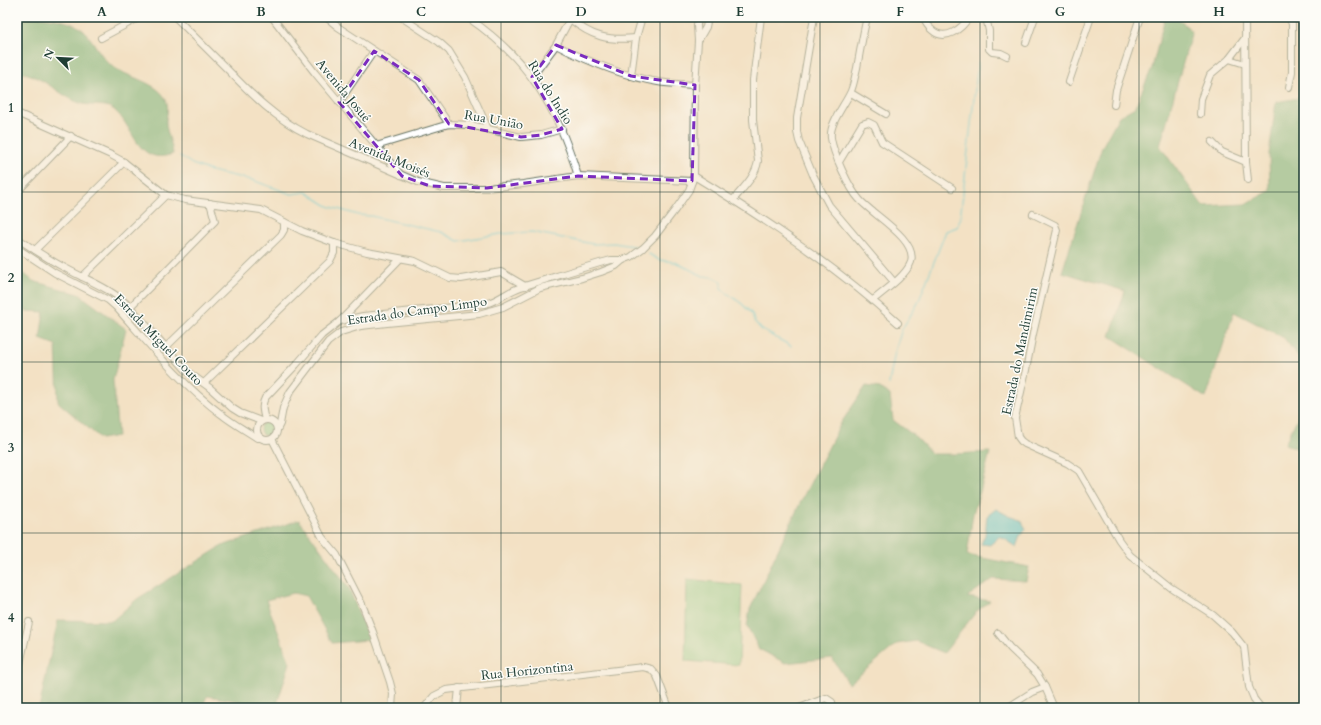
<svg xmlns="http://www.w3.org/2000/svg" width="1321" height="725" viewBox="0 0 1321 725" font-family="Cardo,serif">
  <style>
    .green { fill: #83cb87; stroke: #51845e }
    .forest { fill: #6aaf74; stroke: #447654 }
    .water { fill: #5cc9d3; stroke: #3e8384 }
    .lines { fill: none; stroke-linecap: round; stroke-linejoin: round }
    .stream { stroke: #5cc9d3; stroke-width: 1.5 }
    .minor-casing { stroke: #697666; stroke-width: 8 }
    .minor { stroke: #fff; stroke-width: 6 }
    .marked { fill: none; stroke: #7b2cbf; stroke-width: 3; stroke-dasharray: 8 5; stroke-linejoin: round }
    .grid { fill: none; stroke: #1f3d34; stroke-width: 1; stroke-opacity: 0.55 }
    .labels { text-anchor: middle; stroke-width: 3; stroke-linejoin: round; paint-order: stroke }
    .street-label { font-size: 13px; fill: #1f3d34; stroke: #fdfcf7 }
    .neatline { fill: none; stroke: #1f3d34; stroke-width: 1.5 }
    .grid-label { font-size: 13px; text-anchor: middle; font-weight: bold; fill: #1f3d34 }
  </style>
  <rect width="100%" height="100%" fill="#fdfcf7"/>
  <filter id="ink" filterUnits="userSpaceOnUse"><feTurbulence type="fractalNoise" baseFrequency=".025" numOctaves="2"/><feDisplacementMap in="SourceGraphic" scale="8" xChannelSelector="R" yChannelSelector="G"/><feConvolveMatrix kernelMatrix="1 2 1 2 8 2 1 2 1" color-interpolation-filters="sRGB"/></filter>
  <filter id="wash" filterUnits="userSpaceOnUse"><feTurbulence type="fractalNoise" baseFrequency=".012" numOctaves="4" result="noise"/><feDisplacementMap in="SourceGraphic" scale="16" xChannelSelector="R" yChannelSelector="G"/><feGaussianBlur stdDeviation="0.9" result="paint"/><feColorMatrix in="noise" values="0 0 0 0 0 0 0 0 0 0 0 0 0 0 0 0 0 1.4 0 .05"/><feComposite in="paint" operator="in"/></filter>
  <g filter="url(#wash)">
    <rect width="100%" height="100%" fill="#f3e1c4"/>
    <g class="green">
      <circle cx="267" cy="429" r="7"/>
      <polygon points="687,579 742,585 739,665 685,661"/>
    </g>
    <g class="forest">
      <path d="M38 17C52 18 66 20 79 27 93 36 99 58 115 68 130 78 159 83 166 100 169 107 167 114 166 121 166 133 172 142 173 154 136 167 135 126 113 109 104 103 90 107 80 103 77 102 74 101 71 99 57 92 33 70 17 73V21Z"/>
      <polygon points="1165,17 1176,17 1192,31 1160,146 1203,206 1245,204 1270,191 1269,154 1276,102 1304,97 1304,365 1284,338 1234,312 1206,398 1110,336 1125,291 1062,272 1102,147 1119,116 1135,107 1152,68"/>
      <polygon points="17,268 33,281 79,294 126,329 113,380 118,436 101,439 58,402 56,345 40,339 44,312 26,311 17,294"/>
      <polygon points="866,386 880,388 890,395 893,420 917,438 932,454 955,454 990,452 980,492 973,514 967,555 1029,567 1026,581 993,579 967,597 990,601 976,612 944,653 916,641 897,644 849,684 832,658 785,663 759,649 747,626 750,609 803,497 841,423"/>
      <polygon points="1304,404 1304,451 1285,444"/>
      <polygon points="299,520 349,588 369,640 332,643 306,596 293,593 266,600 290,663 276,707 207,696 202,708 39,708 58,620 112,621 137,599 222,546"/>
    </g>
    <polygon class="water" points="996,509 1009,516 1021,520 1026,529 1021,536 1017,547 1000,536 990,545 981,544 985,535 987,516"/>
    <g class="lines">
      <g class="stream">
        <polyline points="180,156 192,164 211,171 252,180 291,194 306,192 328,206 358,215 371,216 441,232 458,241 500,234 532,232 593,244 614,243 639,247"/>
        <polyline points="649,254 659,260 675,262 703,276 713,277 721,281 722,283 721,288 724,291 741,303 752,314 754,321 762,330 791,346"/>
        <polyline points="889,384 895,352 902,329 918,303 946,231 957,227 960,220 978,63"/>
      </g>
    </g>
  </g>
  <g filter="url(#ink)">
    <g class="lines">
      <g class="minor-casing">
        <g id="minor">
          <path d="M175 17C193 35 211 53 229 71 253 96 275 118 307 134L418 182 444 188H487L523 184 578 176 692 181"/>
          <polyline points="272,17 315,73 401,175"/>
          <polyline points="326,17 338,27 419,80 449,124"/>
          <polyline points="401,17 439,42 449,51 465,77 488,129"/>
          <path d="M467 17C528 58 557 107 578 176"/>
          <polyline points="814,17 797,118 797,132 799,141 813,175 829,205 894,282"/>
          <path d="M867 17C863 34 860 51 857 68 855 76 854 84 851 91 845 105 829 123 831 138 833 153 849 188 859 199 871 214 918 239 911 262 906 276 884 291 873 300"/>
          <path d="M923 17C925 22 928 27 932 30 945 42 962 29 969 17"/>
          <polyline points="986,17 989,31 989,49 992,52 1001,53 1007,56"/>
          <polyline points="1245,17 1246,162 1248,180"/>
          <path d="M570 19C592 37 608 41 636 38"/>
          <polyline points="101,38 140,17"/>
          <polyline points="698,41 706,27 708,17"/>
          <polyline points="1026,43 1035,17"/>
          <path d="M556 45C589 62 622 76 658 82 670 84 683 84 695 85"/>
          <polyline points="1229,59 1245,64"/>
          <polyline points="631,76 636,38 642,17"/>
          <polyline points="532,77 556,45 571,17"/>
          <polyline points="1069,82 1091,17"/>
          <polyline points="1289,87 1292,72 1292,24 1289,17"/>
          <polyline points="851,93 886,114"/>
          <polyline points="339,102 374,51"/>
          <polyline points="1114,105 1116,90 1140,17"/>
          <polyline points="17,113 111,155 124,162 166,195 185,200 261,210 302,231 334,243 367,252 415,261 450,278 461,279 501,272 525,286"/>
          <polyline points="1200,114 1201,99 1210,75 1229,59 1245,38"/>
          <polyline points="1212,142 1222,152 1246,162"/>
          <polyline points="376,146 449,124 471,125 521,137 541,135 562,129"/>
          <polyline points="839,162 862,124 868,122 874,125 882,142 952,188"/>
          <path d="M694 176C765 219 836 266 898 323"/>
          <polyline points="17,192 71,136"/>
          <path d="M733 200C743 188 756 176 758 161L753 120V80L761 17"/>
          <polyline points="1033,214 1055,225 1057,230 1033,334 1026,370 1015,418 1018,437 1021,441 1025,444 1067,463 1079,471 1119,540 1130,555 1171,588 1213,615 1232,632 1244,647 1249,687 1254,699 1261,708"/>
          <path d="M17 238C33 249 49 260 67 269 89 281 112 289 130 307L188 372 210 388 232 408 240 413 261 421"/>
          <path d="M17 248 55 273 108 300 116 307C149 344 181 384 221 414 232 423 245 430 257 438H261"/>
          <polyline points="35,250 124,162"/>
          <polyline points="82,277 166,195"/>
          <polyline points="130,307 215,221 210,203"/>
          <polyline points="340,321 400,259"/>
          <polyline points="166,347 281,235 284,230 284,222"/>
          <polyline points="204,383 330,261 334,253 334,243"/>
          <circle cx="267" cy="430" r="10"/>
          <path d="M265 420C263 412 261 405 265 398L296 365 322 335 340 321 363 316 485 304C498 301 508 291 521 287 551 278 581 268 611 260H623"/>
          <polyline points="277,430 280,424 283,408 290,392 328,342 341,332 361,326 387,323 479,314 503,307 540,288 582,278 601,272 616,266 623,260 631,257 643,248 655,236 675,210 689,190 694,176 695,85 698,41 697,25 698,17"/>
          <polyline points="272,439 314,521 322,537 337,555 362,604 373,632 390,682 393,694 392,708"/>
          <polyline points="998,633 1010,648 1037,674 1045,687 1054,708"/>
          <polyline points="17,678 29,622"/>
          <polyline points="424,708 434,696 446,690 643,667 651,669 657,676 669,708"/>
          <polyline points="457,708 459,688"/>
          <polyline points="799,708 826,698 832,702 833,708"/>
          <polyline points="1007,708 1032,692 1045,687"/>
        </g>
      </g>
      <use href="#minor" class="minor"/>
    </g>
  </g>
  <path d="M0 0H1321V725H0ZM556 45 631 76 695 85 692 181 578 176 487 188 430 186 402 176 339 102 374 51 419 80 449 124 521 137 541 135 562 129 532 77Z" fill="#f3e1c4" fill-opacity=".55" fill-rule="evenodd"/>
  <path class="marked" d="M556 45 631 76 695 85 692 181 578 176 487 188 430 186 402 176 339 102 374 51 419 80 449 124 521 137 541 135 562 129 532 77Z"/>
  <path class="grid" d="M182 17V708M341 17V708M501 17V708M660 17V708M820 17V708M980 17V708M1139 17V708M17 192H1304M17 362H1304M17 533H1304"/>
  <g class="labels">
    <g class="street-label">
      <text transform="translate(344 90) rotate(50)" y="5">Avenida Josué</text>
      <text transform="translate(551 92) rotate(58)" y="5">Rua do Indio</text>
      <text transform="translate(494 119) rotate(10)" y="5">Rua União</text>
      <text transform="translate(390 157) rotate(22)" y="5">Avenida Moisés</text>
      <text transform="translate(417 310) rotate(-8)" y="5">Estrada do Campo Limpo</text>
      <text transform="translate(159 339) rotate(46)" y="5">Estrada Miguel Couto</text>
      <text transform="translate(1019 351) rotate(-78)" y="5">Estrada do Mandimirim</text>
      <text transform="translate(527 670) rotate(-6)" y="5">Rua Horizontina</text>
    </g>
  </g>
  <rect width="1321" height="725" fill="none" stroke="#fdfcf7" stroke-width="44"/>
  <g transform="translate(58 58) rotate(294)" stroke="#fdfcf7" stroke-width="3" paint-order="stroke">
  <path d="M0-3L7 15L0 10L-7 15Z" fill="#1f3d34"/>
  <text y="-6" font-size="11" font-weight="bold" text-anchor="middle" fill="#1f3d34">N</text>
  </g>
  <rect x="22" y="22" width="1277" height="681" class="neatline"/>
  <g class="grid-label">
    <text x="102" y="16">A</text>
    <text x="261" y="16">B</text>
    <text x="421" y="16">C</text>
    <text x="581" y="16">D</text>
    <text x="740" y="16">E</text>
    <text x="900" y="16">F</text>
    <text x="1060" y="16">G</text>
    <text x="1219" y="16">H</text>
    <text x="11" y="112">1</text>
    <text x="11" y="282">2</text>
    <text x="11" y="452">3</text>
    <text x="11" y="622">4</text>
  </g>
</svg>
